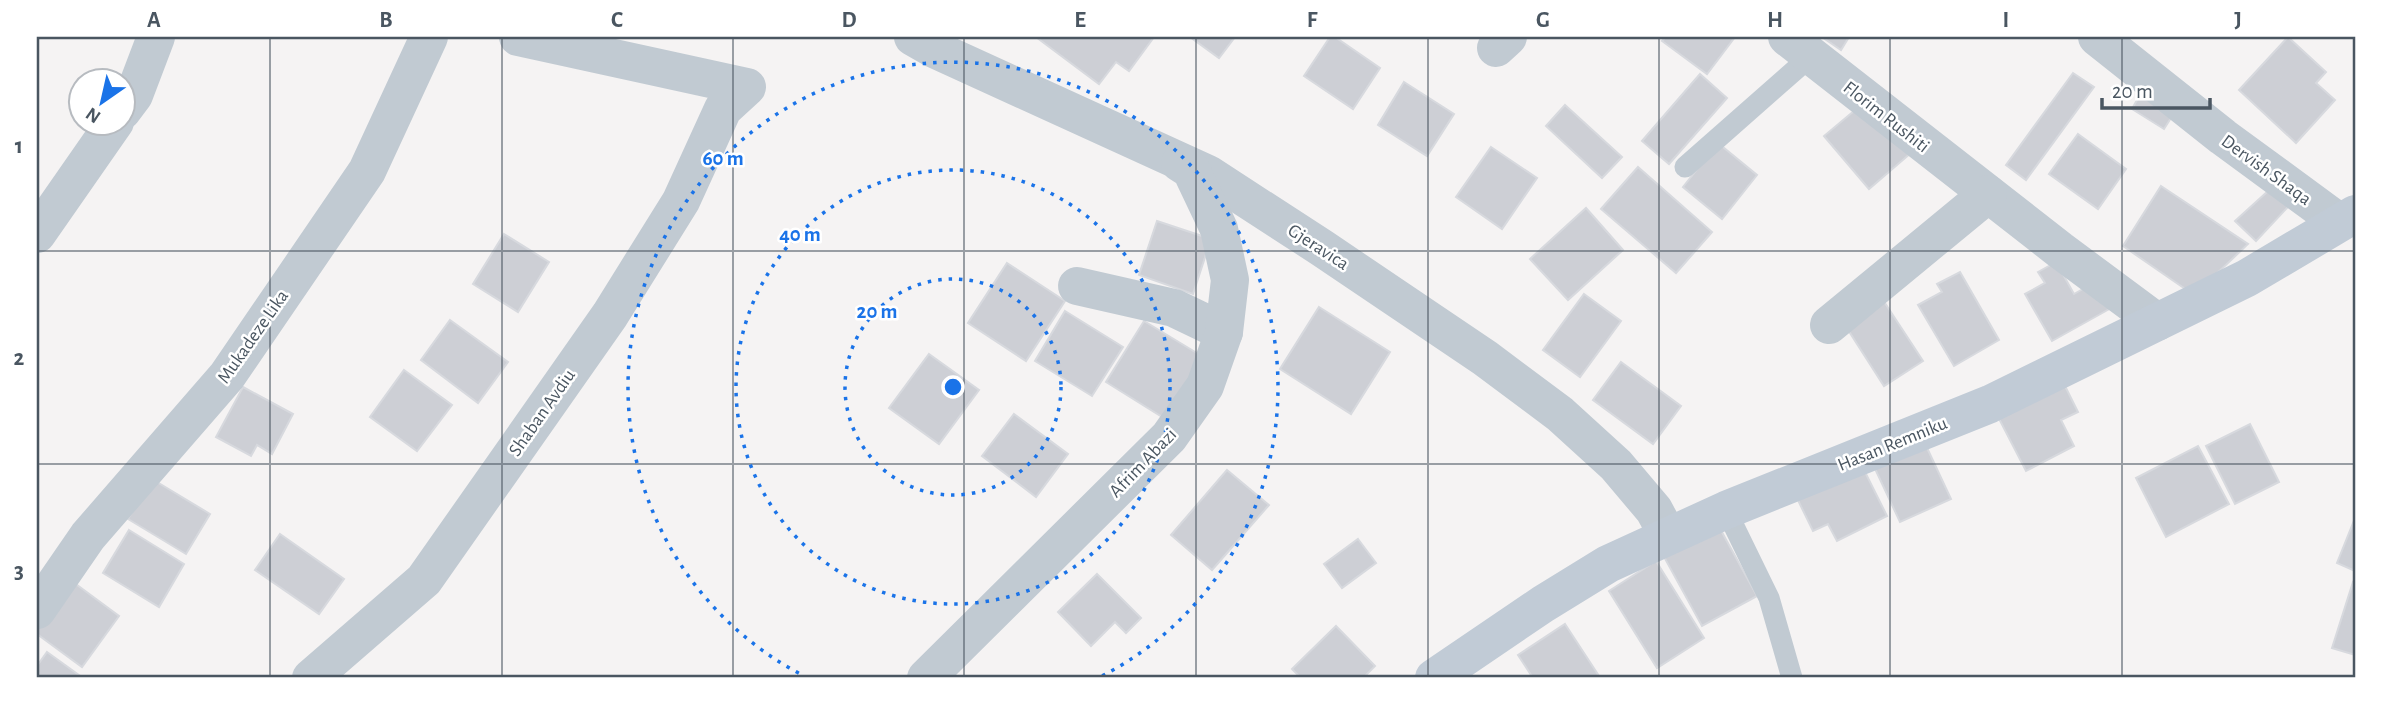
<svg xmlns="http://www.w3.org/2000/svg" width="2392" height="715" viewBox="0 0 2392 715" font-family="'Alegreya Sans',sans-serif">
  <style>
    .building { fill: #cdcfd5; stroke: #d7d9de; stroke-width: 2 }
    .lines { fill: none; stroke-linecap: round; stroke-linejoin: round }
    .lane { stroke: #c1cad2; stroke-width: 21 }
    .street { stroke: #c1cad2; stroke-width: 38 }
    .secondary { stroke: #c1cbd6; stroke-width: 38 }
    .grid { fill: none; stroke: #4a5661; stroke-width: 2; stroke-opacity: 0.55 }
    .ring { fill: none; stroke: #1a73e8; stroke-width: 3.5; stroke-dasharray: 3.5 7 }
    .labels { text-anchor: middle; stroke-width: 5; stroke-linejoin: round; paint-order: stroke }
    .street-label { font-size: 19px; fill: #4a5661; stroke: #fff }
    .centre { fill: #1a73e8; stroke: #fff; stroke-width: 3.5 }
    .ring-label { font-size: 21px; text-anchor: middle; font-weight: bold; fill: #1a73e8; stroke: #fff; stroke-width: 5; stroke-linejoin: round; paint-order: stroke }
    .neatline { fill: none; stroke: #4a5661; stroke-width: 2.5 }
    .grid-label { font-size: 23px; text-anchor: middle; font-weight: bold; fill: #4a5661 }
  </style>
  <rect width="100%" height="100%" fill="#f5f3f3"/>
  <g class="building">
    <polygon points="1036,37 1154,37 1129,71 1116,62 1099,84"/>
    <polygon points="1190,37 1235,37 1219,58"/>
    <polygon points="1330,37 1335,37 1380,68 1353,109 1304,76"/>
    <polygon points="1666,37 1735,37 1707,74 1662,41"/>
    <polygon points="1822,37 1849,37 1841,50"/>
    <polygon points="2288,37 2326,72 2316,83 2335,100 2296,143 2239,90"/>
    <polygon points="2073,73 2094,87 2026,180 2006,165"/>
    <polygon points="1700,74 1727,98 1669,164 1642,141"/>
    <polygon points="1404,82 1454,114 1427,156 1378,125"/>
    <polygon points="2147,82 2178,107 2164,129 2132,109"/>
    <polygon points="1866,101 1911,153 1869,189 1824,136"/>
    <polygon points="1565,105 1622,157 1602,178 1546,126"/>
    <polygon points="2078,134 2126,169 2098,209 2049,174"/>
    <polygon points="1718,143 1757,175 1722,219 1683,187"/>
    <polygon points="1491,147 1537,178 1502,229 1456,197"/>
    <polygon points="1638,167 1712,232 1676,273 1601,209"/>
    <polygon points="2278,182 2301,193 2256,241 2235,221"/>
    <polygon points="2161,186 2248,244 2194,295 2123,246"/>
    <polygon points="1586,208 1623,250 1568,300 1530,259"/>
    <polygon points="1157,221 1211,239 1193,294 1139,275"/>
    <polygon points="504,234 549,262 518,312 473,284"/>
    <polygon points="2056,262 2074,294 2097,281 2113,307 2052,341 2025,294 2045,283 2038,272"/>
    <polygon points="1007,263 1065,301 1026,361 968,323"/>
    <polygon points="1960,272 1999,340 1954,366 1918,305 1942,292 1937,284"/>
    <polygon points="1584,294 1621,321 1580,377 1543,350"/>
    <polygon points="1881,297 1923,361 1884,386 1843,322"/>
    <polygon points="1319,307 1390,352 1351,414 1280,369"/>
    <polygon points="1065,311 1123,347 1092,396 1035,361"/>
    <polygon points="450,320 508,362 478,403 421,360"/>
    <polygon points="1144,321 1210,361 1172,423 1106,382"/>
    <polygon points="929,354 979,390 939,444 889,408"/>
    <polygon points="1621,362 1681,406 1653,444 1593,400"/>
    <polygon points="404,370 452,405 417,451 370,417"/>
    <polygon points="2061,378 2078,412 2061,420 2074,446 2026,471 1995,411"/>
    <polygon points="243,387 293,414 272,454 257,445 251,456 216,437"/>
    <polygon points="1014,414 1068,454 1036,497 982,456"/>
    <polygon points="2250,424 2279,482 2235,504 2206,446"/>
    <polygon points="1921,435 1951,499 1900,522 1870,458"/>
    <polygon points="2198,446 2229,504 2166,537 2136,478"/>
    <polygon points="1859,460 1887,516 1837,541 1828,524 1813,531 1794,492"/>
    <polygon points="1227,470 1269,505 1212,570 1171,535"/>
    <polygon points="152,479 210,514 186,554 128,519"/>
    <polygon points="2355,518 2355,571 2337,563"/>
    <polygon points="1718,525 1757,596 1702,626 1663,555"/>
    <polygon points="129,530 184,564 159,607 103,573"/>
    <polygon points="280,534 344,579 319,614 255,570"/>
    <polygon points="1358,539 1376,563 1342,588 1324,564"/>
    <polygon points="1656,561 1704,638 1657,668 1609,591"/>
    <polygon points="1097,574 1141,618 1126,633 1115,622 1091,646 1058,612"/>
    <polygon points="69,579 119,616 82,667 37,634 37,623"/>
    <polygon points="2353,582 2355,583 2355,655 2332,648"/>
    <polygon points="1565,624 1599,676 1596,678 1533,678 1518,655"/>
    <polygon points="1336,626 1375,666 1363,678 1301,678 1292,669"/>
    <polygon points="47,652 83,678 37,678 37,666"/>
  </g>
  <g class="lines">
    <g class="lane">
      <polyline points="1685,167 1811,56"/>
      <polyline points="1726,510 1769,598 1792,678"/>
    </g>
    <g class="street">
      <polyline points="913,37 934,49 1208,174 1322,248 1485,358 1560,414 1616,465 1654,510 1668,536"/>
      <polyline points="1787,37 2060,250 2157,322"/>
      <polyline points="2097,37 2223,137 2339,222"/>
      <polyline points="1496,48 1508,37"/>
      <polyline points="122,111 134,95 156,37"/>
      <polyline points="37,234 115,122"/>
      <polyline points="1077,286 1174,308 1224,332"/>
      <polyline points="1829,325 1988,194"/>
      <polyline points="37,610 88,536 227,376 367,171 429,37"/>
      <polyline points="311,678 424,580 610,315 681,201 723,109 747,87 518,37"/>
      <polyline points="926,678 1169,437 1205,386 1224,332 1230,280 1219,229 1191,170 1180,163"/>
    </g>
    <polyline class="secondary" points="1434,678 1543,604 1608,564 1726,510 1990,404 2247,278 2355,214"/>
  </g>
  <path class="grid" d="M270 37V678M502 37V678M733 37V678M964 37V678M1196 37V678M1428 37V678M1659 37V678M1890 37V678M2122 37V678M37 251H2355M37 464H2355"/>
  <g class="ring">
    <circle cx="953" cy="387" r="108"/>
    <circle cx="953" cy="387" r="217"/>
    <path d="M808 678A325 325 0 1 1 1098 678"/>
  </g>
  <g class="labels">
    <g class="street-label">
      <text transform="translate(1887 116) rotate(38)" y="7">Florim Rushiti</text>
      <text transform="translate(2267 169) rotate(36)" y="7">Dervish Shaqa</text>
      <text transform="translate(1319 246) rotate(33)" y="7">Gjeravica</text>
      <text transform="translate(252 336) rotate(-55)" y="7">Mukadeze Lika</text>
      <text transform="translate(541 412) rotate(-55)" y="7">Shaban Avdiu</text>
      <text transform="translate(1892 443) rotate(-22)" y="7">Hasan Remniku</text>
      <text transform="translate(1142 462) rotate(-46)" y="7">Afrim Abazi</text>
    </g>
  </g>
  <circle cx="953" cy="387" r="10" class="centre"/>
  <g class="ring-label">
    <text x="723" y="165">60 m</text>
    <text x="800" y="241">40 m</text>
    <text x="877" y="318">20 m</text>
  </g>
  <rect width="2392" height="715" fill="none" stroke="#ffffff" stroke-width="77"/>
  <g transform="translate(102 102) rotate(214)"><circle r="33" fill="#ffffff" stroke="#b7bbc0" stroke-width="2"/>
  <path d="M0-5L12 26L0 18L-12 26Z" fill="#1a73e8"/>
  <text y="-10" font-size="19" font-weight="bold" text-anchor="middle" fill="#4a5661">N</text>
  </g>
  <path d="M2102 98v10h108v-10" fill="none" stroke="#4a5661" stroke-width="3.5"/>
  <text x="2112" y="98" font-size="21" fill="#4a5661" stroke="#ffffff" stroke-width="5" paint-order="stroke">20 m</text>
  <rect x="38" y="38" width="2316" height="638" class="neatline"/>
  <g class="grid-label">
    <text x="154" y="27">A</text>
    <text x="386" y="27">B</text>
    <text x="617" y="27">C</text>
    <text x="849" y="27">D</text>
    <text x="1080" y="27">E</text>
    <text x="1312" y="27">F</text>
    <text x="1543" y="27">G</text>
    <text x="1775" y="27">H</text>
    <text x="2006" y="27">I</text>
    <text x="2238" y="27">J</text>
    <text x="19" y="153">1</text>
    <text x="19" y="365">2</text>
    <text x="19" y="578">3</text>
  </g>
</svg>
